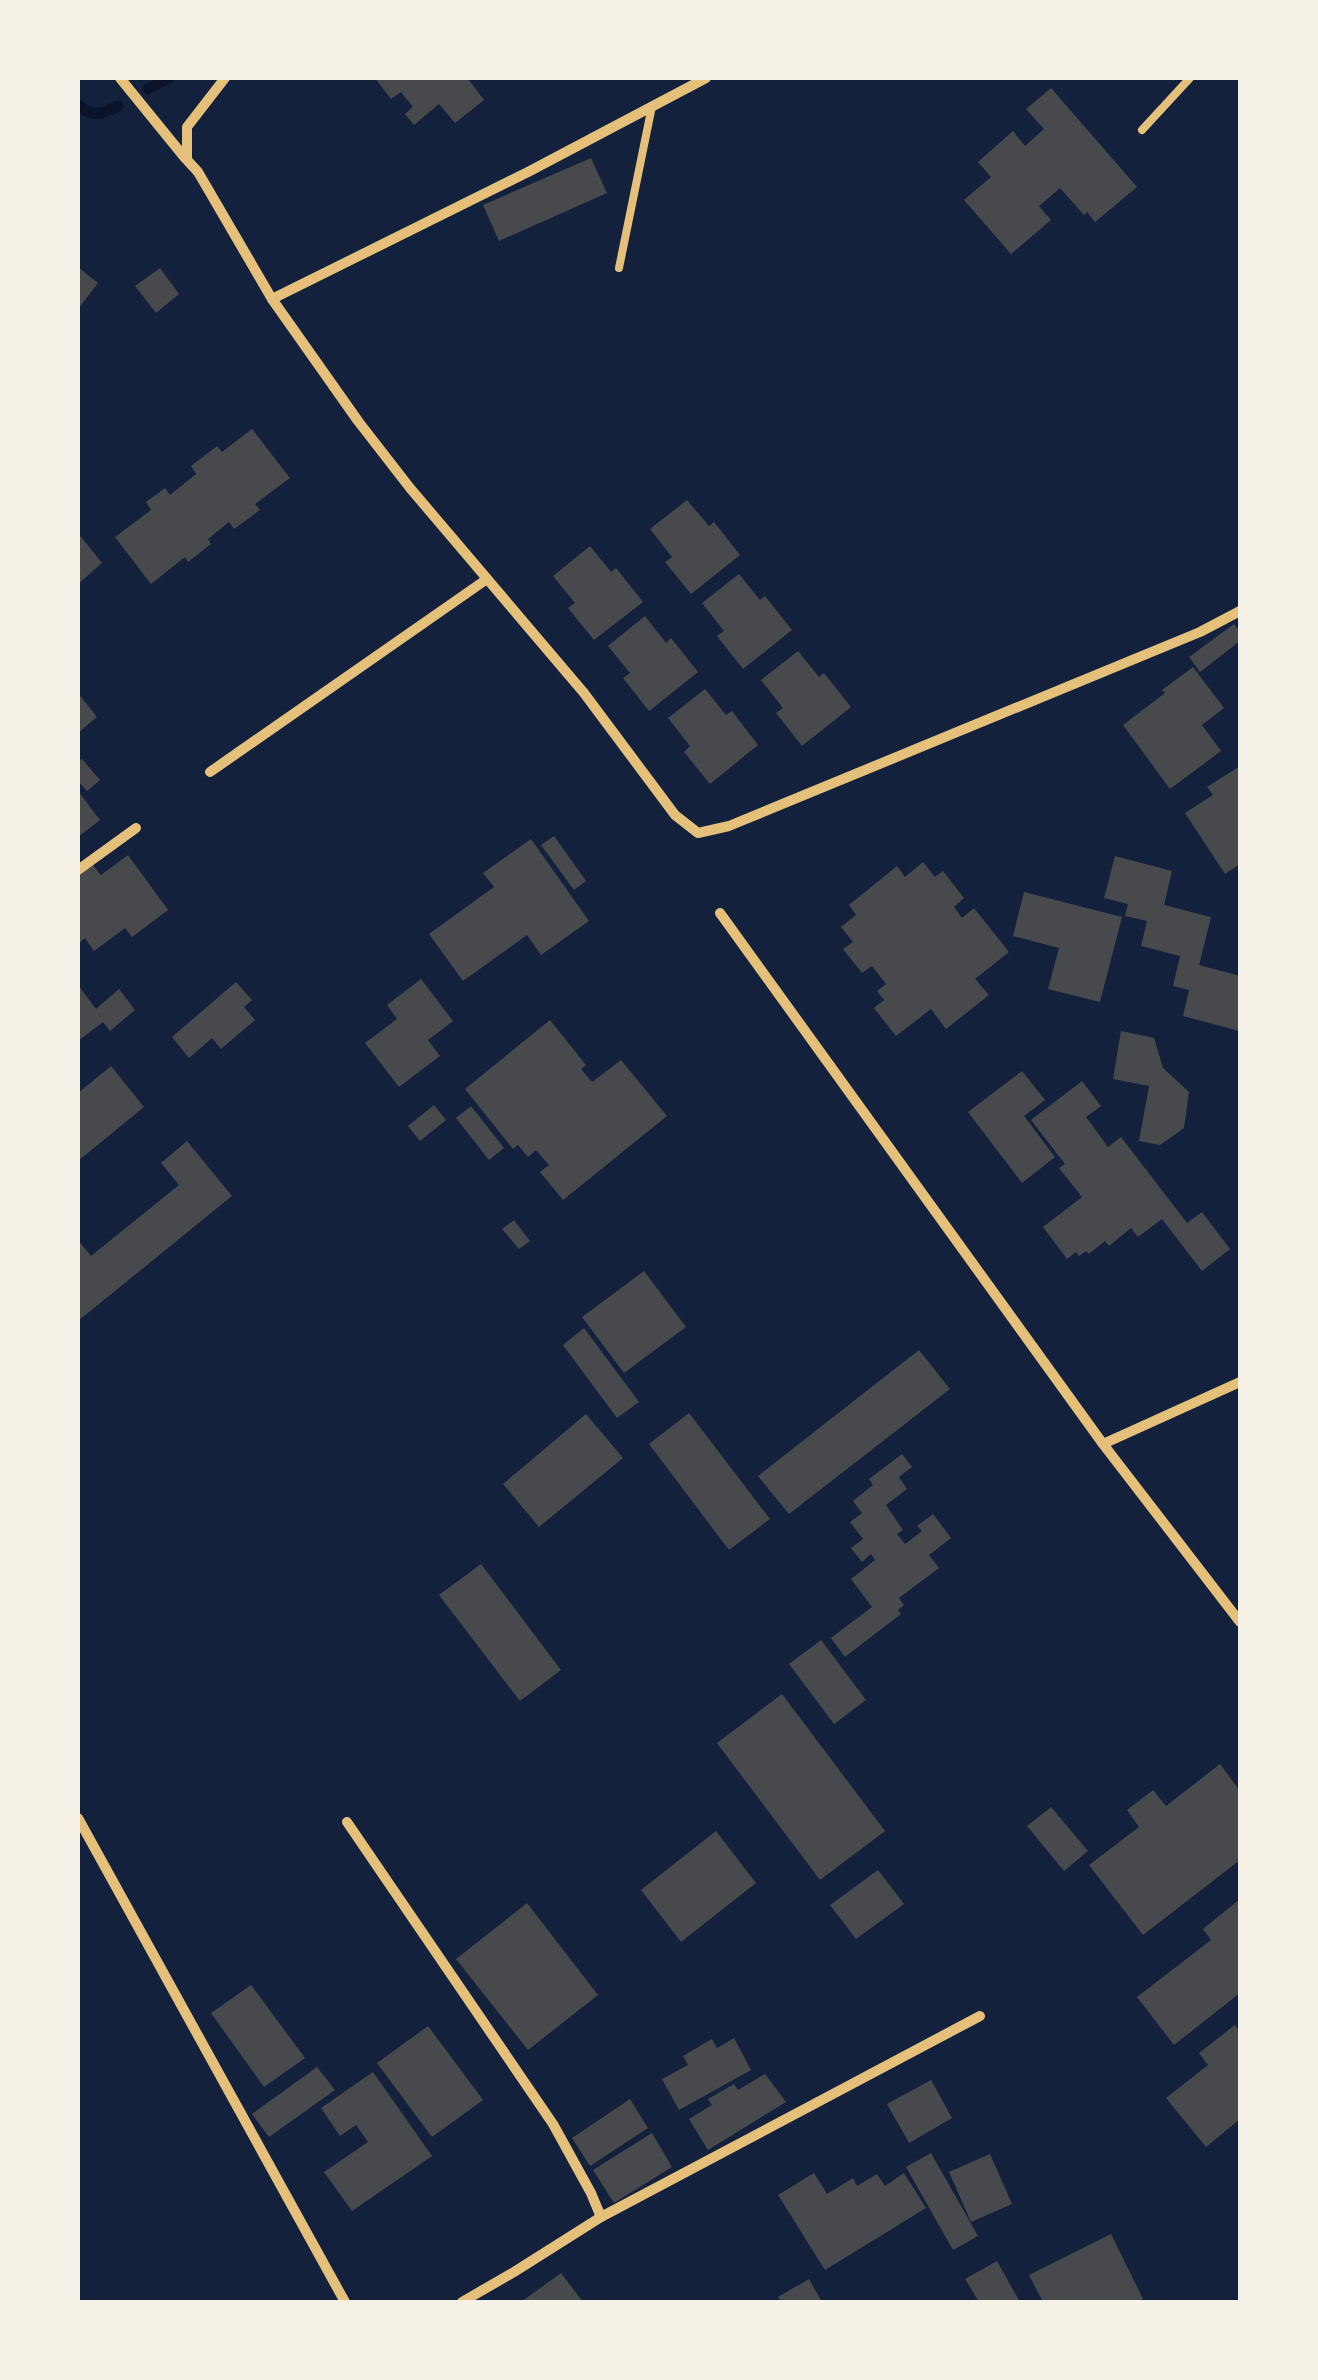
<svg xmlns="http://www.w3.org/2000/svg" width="1318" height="2380" viewBox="0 0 1318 2380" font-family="Quicksand,sans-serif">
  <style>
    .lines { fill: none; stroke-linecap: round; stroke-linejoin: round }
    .stream { stroke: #0b132b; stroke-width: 11 }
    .building { fill: #48494c }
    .service { stroke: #e5c07b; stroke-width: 8 }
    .minor { stroke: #e5c07b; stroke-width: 10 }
  </style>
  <rect width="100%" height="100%" fill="#14213d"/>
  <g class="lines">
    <g class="stream">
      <polyline points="148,89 169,78"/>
      <path d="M78 105C94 118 100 115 118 106"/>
    </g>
  </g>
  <g class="building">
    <polygon points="375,78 472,78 469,80 484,100 455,123 439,104 414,125 405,114 413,107 401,92 391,99"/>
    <polygon points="1051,88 1137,187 1095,222 1087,212 1084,215 1060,188 1039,206 1051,220 1011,254 964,200 991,177 978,162 1013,131 1025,146 1044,129 1026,109"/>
    <polygon points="591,158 607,193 499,241 483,205"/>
    <polygon points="78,267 98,283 78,309"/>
    <polygon points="160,268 179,294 156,313 135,286"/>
    <polygon points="252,429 290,478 255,504 260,510 234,529 229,522 208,539 211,544 188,562 185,557 151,584 115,537 151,510 146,502 165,488 170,495 196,474 191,466 217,446 222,452"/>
    <polygon points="687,500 709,526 714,522 740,555 691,594 665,562 672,557 650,529"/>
    <polygon points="78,533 102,563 78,584"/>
    <polygon points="590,546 611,572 616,568 643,602 594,640 568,608 575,603 553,576"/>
    <polygon points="739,574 760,600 765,596 792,630 743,669 717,636 724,631 702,603"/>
    <polygon points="645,616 666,643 671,638 698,672 649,711 623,678 630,673 608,646"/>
    <polygon points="1234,624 1240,632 1240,641 1200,672 1189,657"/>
    <polygon points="798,651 819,677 824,673 851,707 802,746 776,713 783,708 761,680"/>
    <polygon points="1193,667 1224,708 1202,725 1221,751 1170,789 1123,725 1165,693 1162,690"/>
    <polygon points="705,689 726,715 732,711 758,745 710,784 684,752 690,746 668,718"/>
    <polygon points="78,693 97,717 78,733"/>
    <polygon points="82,759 100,780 87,791 78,781 78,762"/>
    <polygon points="1240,766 1240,864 1225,874 1185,813 1213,795 1207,787"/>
    <polygon points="78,791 100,820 78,837"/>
    <polygon points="554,836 586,881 574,890 541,845"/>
    <polygon points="531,839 589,921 541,955 527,935 463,981 429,934 494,887 483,873"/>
    <polygon points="128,855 168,910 132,937 125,928 94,951 85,938 78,944 78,875 92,864 101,875"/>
    <polygon points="1115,856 1172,871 1164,905 1211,917 1199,965 1240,976 1239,1031 1183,1016 1189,990 1173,986 1180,956 1141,946 1147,921 1125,916 1128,904 1104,898"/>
    <polygon points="923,862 935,877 943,871 964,898 954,907 962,918 974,908 1009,952 975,979 989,995 946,1029 931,1009 896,1036 874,1008 884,1000 877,991 886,984 872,966 862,973 843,949 853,942 841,927 856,915 849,905 897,866 905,877"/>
    <polygon points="1024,892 1122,917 1100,1002 1048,989 1059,948 1013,936"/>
    <polygon points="421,979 453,1021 428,1040 440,1056 399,1087 365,1043 397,1019 387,1005"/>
    <polygon points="236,982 252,1000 244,1007 255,1020 221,1049 212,1038 189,1058 172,1037"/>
    <polygon points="78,985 96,1009 119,989 135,1010 110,1031 103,1022 78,1041"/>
    <polygon points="550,1020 586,1065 581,1069 592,1082 621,1060 667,1116 563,1200 540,1172 549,1165 536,1150 528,1157 518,1145 513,1149 465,1089"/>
    <polygon points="1121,1031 1154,1038 1163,1068 1189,1092 1184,1128 1160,1145 1139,1141 1149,1086 1113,1079"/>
    <polygon points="111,1066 144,1107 78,1161 78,1093"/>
    <polygon points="1022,1071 1045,1100 1024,1116 1055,1157 1022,1183 968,1112"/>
    <polygon points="1082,1081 1101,1106 1086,1117 1108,1147 1121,1137 1187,1223 1202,1212 1230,1249 1202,1271 1162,1219 1138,1237 1131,1228 1109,1246 1105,1241 1089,1254 1086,1251 1079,1256 1076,1252 1067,1259 1043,1227 1082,1197 1059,1168 1065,1164 1031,1120"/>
    <polygon points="434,1105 446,1120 420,1141 408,1126"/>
    <polygon points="471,1106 504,1148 489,1160 456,1118"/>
    <polygon points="187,1141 232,1196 78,1321 78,1240 91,1256 179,1185 161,1163"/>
    <polygon points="514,1220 530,1241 519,1249 502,1229"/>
    <polygon points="644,1271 686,1327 624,1373 582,1317"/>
    <polygon points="584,1328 639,1402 617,1418 563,1345"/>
    <polygon points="919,1350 950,1389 789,1514 758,1476"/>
    <polygon points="689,1413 770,1519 729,1550 649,1444"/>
    <polygon points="586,1414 623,1458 539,1527 503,1484"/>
    <polygon points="902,1454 912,1467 899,1477 907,1489 886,1505 903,1530 897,1534 905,1544 922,1531 917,1526 933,1514 951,1538 929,1555 939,1568 899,1598 904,1605 898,1610 901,1614 845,1657 831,1638 872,1607 851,1579 875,1560 871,1554 862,1562 851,1548 863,1539 850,1522 862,1513 853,1501 873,1485 869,1479"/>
    <polygon points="481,1564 561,1670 520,1701 439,1595"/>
    <polygon points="821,1640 866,1700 834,1724 789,1664"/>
    <polygon points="782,1694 885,1831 820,1880 717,1743"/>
    <polygon points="1220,1764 1240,1791 1240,1860 1143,1935 1089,1865 1139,1827 1127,1810 1153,1790 1166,1806"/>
    <polygon points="1051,1807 1088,1851 1064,1871 1027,1826"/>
    <polygon points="716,1831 756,1883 681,1942 641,1890"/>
    <polygon points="878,1870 904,1904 856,1939 830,1905"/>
    <polygon points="1240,1899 1240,1993 1174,2045 1137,1997 1211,1940 1203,1929"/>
    <polygon points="527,1903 598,1995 528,2050 456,1959"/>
    <polygon points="251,1985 305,2058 264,2087 211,2013"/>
    <polygon points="1235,2025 1240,2032 1240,2119 1206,2147 1166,2098 1208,2065 1199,2053"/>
    <polygon points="428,2026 483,2100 432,2137 377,2063"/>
    <polygon points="734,2038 751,2070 679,2110 662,2079 688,2065 683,2056 712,2039 717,2048"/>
    <polygon points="317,2067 335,2090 269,2137 252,2114"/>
    <polygon points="373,2072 432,2156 352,2211 324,2172 368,2142 356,2125 340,2136 321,2108"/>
    <polygon points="765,2074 786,2102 708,2150 689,2119 712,2105 708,2099 734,2084 738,2090"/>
    <polygon points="931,2080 952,2118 909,2143 887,2104"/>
    <polygon points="630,2099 648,2128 590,2166 572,2138"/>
    <polygon points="652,2133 672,2167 614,2203 593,2170"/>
    <polygon points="931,2153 978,2236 953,2250 906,2167"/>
    <polygon points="990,2154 1012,2204 971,2222 949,2172"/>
    <polygon points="814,2173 827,2194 853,2178 857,2186 877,2174 885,2186 904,2173 926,2208 825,2270 778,2195"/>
    <polygon points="1111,2234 1143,2299 1135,2302 1043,2302 1029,2275"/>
    <polygon points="997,2261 1020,2302 979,2302 965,2279"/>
    <polygon points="561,2273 583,2302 521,2302"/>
    <polygon points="809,2279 822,2302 782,2302 778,2297"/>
  </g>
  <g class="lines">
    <g class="service">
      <polyline points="1142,130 1190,78"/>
      <polyline points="619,268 652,106"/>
    </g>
    <g class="minor">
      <polyline points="120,78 185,158"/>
      <polyline points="225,78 187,127 187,160 198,172 272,299 358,421 410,488 584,693 675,815 698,833 729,826 1200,632 1240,611"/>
      <polyline points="272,299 528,172 706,78"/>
      <polyline points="210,772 487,579"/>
      <polyline points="78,870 136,828"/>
      <polyline points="720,913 1103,1444 1240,1622"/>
      <polyline points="1103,1444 1240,1382"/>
      <polyline points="78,1818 345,2302"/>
      <polyline points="347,1822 553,2124 591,2193 601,2217"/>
      <polyline points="462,2302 514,2272 601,2217 980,2016"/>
    </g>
  </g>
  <rect width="1318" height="2380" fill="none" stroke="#f6f1e7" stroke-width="160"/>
</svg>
